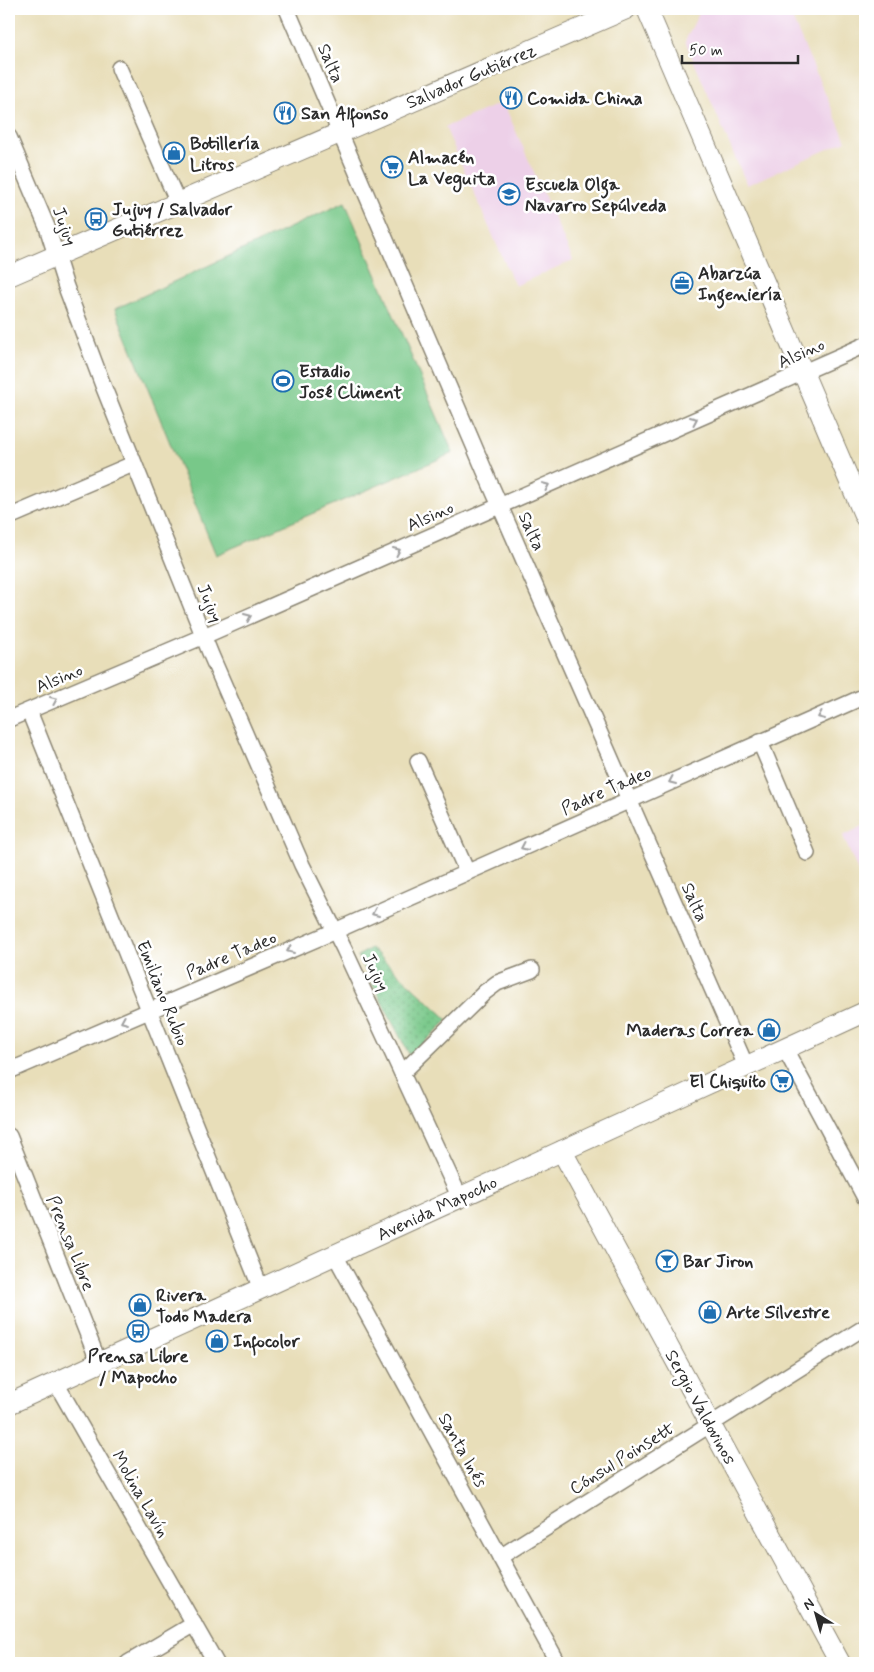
<svg xmlns="http://www.w3.org/2000/svg" width="874" height="1672" viewBox="0 0 874 1672" font-family="Mynerve,sans-serif">
  <style>
    .built { fill: #edd0e8 }
    .grass { fill: url(#grass-dots); stroke: #527a5a }
    .garden { fill: #78c889; stroke: #527a5a }
    .lines { fill: none; stroke-linecap: round; stroke-linejoin: round }
    .minor-casing { stroke: #8a8472; stroke-width: 18 }
    .major-casing { stroke: #8a8472; stroke-width: 22 }
    .minor { stroke: #fff; stroke-width: 15 }
    .major { stroke: #fff; stroke-width: 20 }
    .oneway { stroke: #a0a0a0 }
    .labels { text-anchor: middle; stroke-width: 5; stroke-linejoin: round; paint-order: stroke }
    .street-label { font-size: 18px; fill: #2b2b2b; stroke: #fff }
    .poi-label { font-size: 18px; font-weight: bold; fill: #2b2b2b; stroke: #fff; text-anchor: start }
  </style>
  <defs>
    <pattern id="grass-dots" width="8" height="8" patternUnits="userSpaceOnUse" patternTransform="scale(1.25)"><rect width="8" height="8" fill="#78c889"/><path d="M2 2h.1M6 6h.1" fill="none" stroke="#63a370" stroke-width="1.8" stroke-linecap="round"/></pattern>
  </defs>
  <rect width="100%" height="100%" fill="#fff"/>
  <filter id="ink" filterUnits="userSpaceOnUse"><feTurbulence type="fractalNoise" baseFrequency=".02" numOctaves="2"/><feDisplacementMap in="SourceGraphic" scale="10" xChannelSelector="R" yChannelSelector="G"/><feConvolveMatrix kernelMatrix="1 2 1 2 8 2 1 2 1" color-interpolation-filters="sRGB"/></filter>
  <filter id="wash" filterUnits="userSpaceOnUse"><feTurbulence type="fractalNoise" baseFrequency=".0096" numOctaves="4" result="noise"/><feDisplacementMap in="SourceGraphic" scale="20" xChannelSelector="R" yChannelSelector="G"/><feGaussianBlur stdDeviation="1.12" result="paint"/><feColorMatrix in="noise" values="0 0 0 0 0 0 0 0 0 0 0 0 0 0 0 0 0 1.4 0 .05"/><feComposite in="paint" operator="in"/></filter>
  <g filter="url(#wash)">
    <rect width="100%" height="100%" fill="#e8deb9"/>
    <g class="built">
      <polygon points="708,9 788,9 846,141 747,185 685,41 699,13"/>
      <polygon points="503,102 573,260 515,286 445,127"/>
      <polygon points="865,825 865,888 843,836"/>
    </g>
    <polygon class="grass" points="371,948 448,1020 410,1056 358,956"/>
    <polygon class="garden" points="345,202 453,453 216,555 115,309"/>
  </g>
  <g filter="url(#ink)">
    <g class="lines">
      <g class="minor-casing">
        <g id="minor">
          <polyline points="287,9 489,481 746,1066"/>
          <polyline points="119,68 178,203"/>
          <polyline points="9,137 47,227 66,287 104,388 211,655 302,865 344,949 460,1198"/>
          <polyline points="9,517 133,464"/>
          <polyline points="29,711 261,1289"/>
          <polyline points="9,719 204,636 865,345"/>
          <polyline points="760,742 807,853"/>
          <polyline points="418,761 467,872"/>
          <polyline points="785,1049 865,1198"/>
          <polyline points="9,1071 335,931 865,696"/>
          <polyline points="402,1073 485,992 497,983 532,970"/>
          <polyline points="9,1136 99,1363"/>
          <polyline points="335,1255 558,1663"/>
          <polyline points="56,1383 216,1663"/>
          <polyline points="500,1557 865,1327"/>
          <polyline points="128,1663 194,1624"/>
        </g>
      </g>
      <g class="major-casing">
        <g id="major">
          <polyline points="647,9 865,517"/>
          <polyline points="9,276 626,9"/>
          <polyline points="562,1151 840,1663"/>
          <polyline points="9,1404 865,1012"/>
        </g>
      </g>
      <use href="#minor" class="minor"/>
      <use href="#major" class="major"/>
    </g>
    <defs><path id="oneway-chevron" d="M-2-3.5L2.5 0L-2 3.5" fill="none" stroke-width="1.6" stroke-linecap="round" stroke-linejoin="round" transform="scale(1.25)"/></defs>
    <g class="oneway">
      <use href="#oneway-chevron" transform="translate(694 420) rotate(-24)"/>
      <use href="#oneway-chevron" transform="translate(546 486) rotate(-24)"/>
      <use href="#oneway-chevron" transform="translate(397 551) rotate(-24)"/>
      <use href="#oneway-chevron" transform="translate(248 617) rotate(-24)"/>
      <use href="#oneway-chevron" transform="translate(54 700) rotate(-23)"/>
      <use href="#oneway-chevron" transform="translate(821 716) rotate(156)"/>
      <use href="#oneway-chevron" transform="translate(672 781) rotate(156)"/>
      <use href="#oneway-chevron" transform="translate(524 847) rotate(156)"/>
      <use href="#oneway-chevron" transform="translate(375 913) rotate(156)"/>
      <use href="#oneway-chevron" transform="translate(290 950) rotate(157)"/>
      <use href="#oneway-chevron" transform="translate(124 1021) rotate(157)"/>
    </g>
  </g>
  <defs>
    <g id="restaurant-ring" transform="scale(1.125)"><circle r="9.5" fill="#fff" stroke="#1f6fb2" stroke-width="1.5"/><path d="M-5-6h1v4h1v-4h1v4h1v-4h1v5L-1.5 .5V6h-2V.5L-5-1ZM5-6V6H3V1.5H1.5Q1.5-4 5-6Z" fill="#1f6fb2"/></g>
    <g id="shop-ring" transform="scale(1.125)"><circle r="9.5" fill="#fff" stroke="#1f6fb2" stroke-width="1.5"/><path d="M-5-2.5h2.3a2.7 3.5 0 0 1 5.4 0H5L5.5 6h-11ZM-1.5-2.5h3a1.5 2.3 0 0 0-3 0Z" fill="#1f6fb2"/></g>
    <g id="supermarket-ring" transform="scale(1.125)"><circle r="9.5" fill="#fff" stroke="#1f6fb2" stroke-width="1.5"/><path d="M-6-5.5h2.5l.6 2H6L4.5 2H-2.5L-4.4-4H-6ZM-1.5 3.2a1.3 1.3 0 1 0 .1 0ZM3 3.2a1.3 1.3 0 1 0 .1 0Z" fill="#1f6fb2"/></g>
    <g id="school-ring" transform="scale(1.125)"><circle r="9.5" fill="#fff" stroke="#1f6fb2" stroke-width="1.5"/><path d="M0-5L7-2L0 1L-7-2ZM-4 1L0 2.5L4 1V4Q0 6-4 4Z" fill="#1f6fb2"/></g>
    <g id="bus-ring" transform="scale(1.125)"><circle r="9.5" fill="#fff" stroke="#1f6fb2" stroke-width="1.5"/><path d="M-5-6H5V4H4V6H2V4H-2V6H-4V4H-5ZM-3.5-4V0h7V-4ZM-3.5 1.2v1.5H-2V1.2ZM2 1.2v1.5H3.5V1.2Z" fill="#1f6fb2"/></g>
    <g id="office-ring" transform="scale(1.125)"><circle r="9.5" fill="#fff" stroke="#1f6fb2" stroke-width="1.5"/><path d="M-6-3h4V-5.5h4V-3h4V5H-6ZM-1-4.5V-3h2v-1.5ZM-6 0V1H6V0Z" fill="#1f6fb2"/></g>
    <g id="stadium-ring" transform="scale(1.125)"><circle r="9.5" fill="#fff" stroke="#1f6fb2" stroke-width="1.5"/><path d="M0-5a6.5 5 0 1 0 0 10a6.5 5 0 1 0 0-10ZM-3.5-1.8h7v3.6h-7Z" fill="#1f6fb2"/></g>
    <g id="bar-ring" transform="scale(1.125)"><circle r="9.5" fill="#fff" stroke="#1f6fb2" stroke-width="1.5"/><path d="M-6-5H6L.8 .8V4.5H3.5V6h-7V4.5H-.8V.8Z" fill="#1f6fb2"/></g>
  </defs>
  <g fill-rule="evenodd">
    <use href="#restaurant-ring" x="511" y="98"/>
    <use href="#restaurant-ring" x="285" y="113"/>
    <use href="#shop-ring" x="174" y="153"/>
    <use href="#supermarket-ring" x="392" y="167"/>
    <use href="#school-ring" x="509" y="194"/>
    <use href="#bus-ring" x="96" y="219"/>
    <use href="#office-ring" x="682" y="283"/>
    <use href="#stadium-ring" x="283" y="381"/>
    <use href="#shop-ring" x="769" y="1030"/>
    <use href="#supermarket-ring" x="782" y="1081"/>
    <use href="#bar-ring" x="667" y="1261"/>
    <use href="#shop-ring" x="140" y="1305"/>
    <use href="#shop-ring" x="710" y="1312"/>
    <use href="#bus-ring" x="138" y="1331"/>
    <use href="#shop-ring" x="217" y="1341"/>
  </g>
  <g class="labels">
    <g class="street-label">
      <text transform="translate(331 63) rotate(67)" y="6">Salta</text>
      <text transform="translate(471 76) rotate(-23)" y="6">Salvador Gutiérrez</text>
      <text transform="translate(65 226) rotate(70)" y="6">Jujuy</text>
      <text transform="translate(801 353) rotate(-24)" y="6">Alsino</text>
      <text transform="translate(430 516) rotate(-24)" y="6">Alsino</text>
      <text transform="translate(532 531) rotate(66)" y="6">Salta</text>
      <text transform="translate(210 603) rotate(68)" y="6">Jujuy</text>
      <text transform="translate(59 678) rotate(-23)" y="6">Alsino</text>
      <text transform="translate(606 790) rotate(-24)" y="6">Padre Tadeo</text>
      <text transform="translate(695 902) rotate(66)" y="6">Salta</text>
      <text transform="translate(231 955) rotate(-23)" y="6">Padre Tadeo</text>
      <text transform="translate(376 972) rotate(65)" y="6">Jujuy</text>
      <text transform="translate(163 993) rotate(68)" y="6">Emiliano Rubio</text>
      <text transform="translate(437 1208) rotate(-25)" y="6">Avenida Mapocho</text>
      <text transform="translate(71 1243) rotate(68)" y="6">Prensa Libre</text>
      <text transform="translate(701 1407) rotate(61)" y="6">Sergio Valdovinos</text>
      <text transform="translate(463 1450) rotate(61)" y="6">Santa Inés</text>
      <text transform="translate(622 1458) rotate(-32)" y="6">Cónsul Poinsett</text>
      <text transform="translate(141 1494) rotate(60)" y="6">Molina Lavín</text>
    </g>
    <g class="poi-label">
      <text x="527" y="104">Comida China</text>
      <text x="301" y="119">San Alfonso</text>
      <text x="190" y="149">Botillería<tspan x="190" dy="21">Litros</tspan></text>
      <text x="408" y="163">Almacén<tspan x="408" dy="21">La Veguita</tspan></text>
      <text x="525" y="190">Escuela Olga<tspan x="525" dy="21">Navarro Sepúlveda</tspan></text>
      <text x="112" y="215">Jujuy / Salvador<tspan x="112" dy="21">Gutiérrez</tspan></text>
      <text x="698" y="279">Abarzúa<tspan x="698" dy="21">Ingeniería</tspan></text>
      <text x="299" y="377">Estadio<tspan x="299" dy="21">José Climent</tspan></text>
      <text x="753" y="1036" text-anchor="end">Maderas Correa</text>
      <text x="766" y="1087" text-anchor="end">El Chiquito</text>
      <text x="683" y="1267">Bar Jiron</text>
      <text x="156" y="1301">Rivera<tspan x="156" dy="21">Todo Madera</tspan></text>
      <text x="726" y="1318">Arte Silvestre</text>
      <text x="233" y="1347">Infocolor</text>
      <text x="138" y="1362" text-anchor="middle">Prensa Libre<tspan x="138" dy="21">/ Mapocho</tspan></text>
    </g>
  </g>
  <rect width="874" height="1672" fill="none" stroke="#fff" stroke-width="30"/>
  <g transform="translate(816 1614) rotate(323)" stroke="#ffffff" stroke-width="4" paint-order="stroke">
  <path d="M0-4L9 19L0 12L-9 19Z" fill="#2b2b2b"/>
  <text y="-8" font-size="14" font-weight="bold" text-anchor="middle" fill="#2b2b2b">N</text>
  </g>
  <path d="M682 55v8h116v-8" fill="none" stroke="#2b2b2b" stroke-width="2.5"/>
  <text x="689" y="55" font-size="15" fill="#2b2b2b" stroke="#ffffff" stroke-width="4" paint-order="stroke">50 m</text>
</svg>
